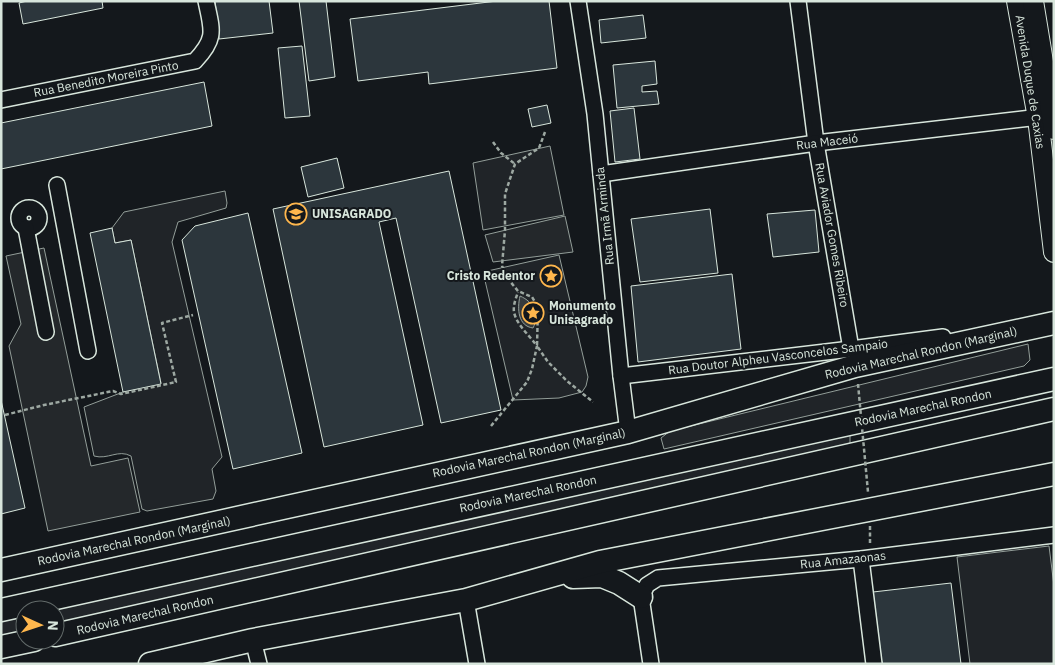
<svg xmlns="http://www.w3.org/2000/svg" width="1055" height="665" viewBox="0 0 1055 665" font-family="'IBM Plex Sans',sans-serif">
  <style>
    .green { fill: #202428; stroke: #939e99 }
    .parking { fill: #24282b; stroke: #939e99 }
    .water { fill: #363b3e; stroke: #939e99 }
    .building { fill: #2c363c; stroke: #d8e6dc }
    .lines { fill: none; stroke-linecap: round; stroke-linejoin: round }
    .minor-casing { stroke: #d8e6dc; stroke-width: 18 }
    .major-casing { stroke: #d8e6dc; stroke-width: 22 }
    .highway-casing { stroke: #d8e6dc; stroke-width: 25 }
    .path { stroke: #9da8a2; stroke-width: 2.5; stroke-dasharray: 4 2.5; stroke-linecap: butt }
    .minor { stroke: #14181c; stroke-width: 15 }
    .major { stroke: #14181c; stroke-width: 20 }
    .highway { stroke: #14181c; stroke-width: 22 }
    .path-bridge { stroke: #9da8a2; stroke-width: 2.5; stroke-dasharray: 4 2.5; stroke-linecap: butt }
    .labels { text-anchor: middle; stroke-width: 4; stroke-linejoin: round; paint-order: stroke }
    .street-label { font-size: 12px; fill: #d8e6dc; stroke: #14181c }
    .poi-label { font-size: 12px; font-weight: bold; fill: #d8e6dc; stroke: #14181c; text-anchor: start }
  </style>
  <rect width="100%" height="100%" fill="#14181c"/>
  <g class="green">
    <polygon points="550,146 564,215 483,230 473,163"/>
    <path d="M225 191 227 203 226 208 178 222 172 242 222 457 212 469 216 491 213 499 147 511 142 509 131 456C118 449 108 460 94 456L84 407 123 392 161 383 131 240 115 243 112 228 124 212Z"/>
    <polygon points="559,255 588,377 586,386 582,392 559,398 513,400 483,272"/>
    <polygon points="1028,344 1030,360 1024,366 664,449 661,438 670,431"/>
    <polygon points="850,431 850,452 55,628 55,610 45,610"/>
    <polygon points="1049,546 1054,586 1054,664 970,664 957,557"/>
    <polygon points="25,615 25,635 1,640 1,620"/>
  </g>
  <g class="parking">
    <polygon points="565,216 573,252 493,262 485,235"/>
    <polygon points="44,248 91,466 128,458 140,512 48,531 9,346 21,324 6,256"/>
  </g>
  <path class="water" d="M520 296C534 302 540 315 533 328 518 326 517 309 520 296Z"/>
  <g class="building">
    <polygon points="27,1 102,1 103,8 23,24 19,3"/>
    <polygon points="215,1 269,1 273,33 219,39"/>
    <polygon points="299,1 326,1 335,77 309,81"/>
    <polygon points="549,1 557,68 429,84 428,72 358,81 350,19 497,1"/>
    <polygon points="643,15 646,38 601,43 599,20"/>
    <polygon points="302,46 310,116 285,118 278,48"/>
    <polygon points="655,61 657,84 642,86 642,92 657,91 659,104 617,108 613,65"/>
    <polygon points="204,82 212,126 1,169 1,123"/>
    <polygon points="547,105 551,123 532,127 528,109"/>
    <polygon points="634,108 640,159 615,162 610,111"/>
    <polygon points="337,158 344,188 308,197 301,167"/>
    <polygon points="449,171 501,410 441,423 396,218 379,222 423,425 324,447 273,209"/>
    <polygon points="710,209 718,273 640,282 631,219"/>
    <polygon points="815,210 819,252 773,257 767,214"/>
    <polygon points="248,213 302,453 233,469 182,240 195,226"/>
    <polygon points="112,228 115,243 131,240 161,384 123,392 90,233"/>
    <polygon points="732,274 741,349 638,362 631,286"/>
    <polygon points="1,400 25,508 1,514"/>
    <polygon points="951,583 961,664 882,664 873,592"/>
  </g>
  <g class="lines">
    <g class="minor-casing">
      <g id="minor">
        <polyline points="578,1 595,114 621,376 628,432"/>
        <polyline points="798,1 816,143 851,349"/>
        <path d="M1 100 195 61C217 38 212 30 206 1"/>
        <polyline points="601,174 816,143 1048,116"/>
        <polyline points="57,185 88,351"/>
        <circle cx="29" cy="218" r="10"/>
        <polyline points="26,228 46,332"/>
        <polyline points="621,376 851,349 943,337"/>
        <polyline points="861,559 874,664"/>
        <polyline points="466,600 477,664"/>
        <polyline points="253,640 259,664"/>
        <polyline points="651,664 641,597 647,585 658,578 861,559 1054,535"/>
      </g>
    </g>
    <g class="major-casing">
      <g id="major">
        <polyline points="1017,1 1038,118 1054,252"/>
        <polyline points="1033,1 1054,129"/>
      </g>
    </g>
    <g class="highway-casing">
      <g id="highway">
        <polyline points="1,570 628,432 855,366 1054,323"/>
        <polyline points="573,577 602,576 619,583 641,597"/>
        <polyline points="1,610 1054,379"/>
        <polyline points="55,635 1054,409"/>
        <polyline points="1,647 34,640"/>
        <polyline points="150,664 253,640 466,600 600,562 1054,474"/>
      </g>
    </g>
    <g class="path">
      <polyline points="545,132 539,148 515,164 505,194 505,230 502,266 509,280 518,291 532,297 538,307 537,346 548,362 567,381 593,402"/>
      <polyline points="493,142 501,153 515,164"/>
      <polyline points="5,415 44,405 113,391 121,394 176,382 162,323 193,315"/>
      <path d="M491 426 527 382 532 369 537 346C530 336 516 324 514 312 513 305 516 298 518 292"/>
      <polyline points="870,526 870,543"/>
    </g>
    <use href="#minor" class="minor"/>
    <use href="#major" class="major"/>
    <use href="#highway" class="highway"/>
    <polyline class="path-bridge" points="858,384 868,492"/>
  </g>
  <defs>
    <g id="university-ring" transform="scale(1.125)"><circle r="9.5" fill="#14181c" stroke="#ffb74d" stroke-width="1.5"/><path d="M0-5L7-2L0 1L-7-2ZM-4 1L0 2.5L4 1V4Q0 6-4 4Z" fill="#ffb74d"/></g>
    <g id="sight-ring" transform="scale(1.125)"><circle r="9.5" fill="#14181c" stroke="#ffb74d" stroke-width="1.5"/><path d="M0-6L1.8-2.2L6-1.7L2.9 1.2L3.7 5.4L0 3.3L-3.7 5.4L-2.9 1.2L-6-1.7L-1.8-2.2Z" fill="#ffb74d"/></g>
  </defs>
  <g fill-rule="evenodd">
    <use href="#university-ring" x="296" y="214"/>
    <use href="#sight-ring" x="551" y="276"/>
    <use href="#sight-ring" x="533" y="313"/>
  </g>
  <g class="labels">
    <g class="street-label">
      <text transform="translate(106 79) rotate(-11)" y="4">Rua Benedito Moreira Pinto</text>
      <text transform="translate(1030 82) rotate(81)" y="4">Avenida Duque de Caxias</text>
      <text transform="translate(827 142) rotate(-7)" y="4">Rua Maceió</text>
      <text transform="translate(605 216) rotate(-96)" y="4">Rua Irmã Arminda</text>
      <text transform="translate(832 235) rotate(80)" y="4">Rua Aviador Gomes Ribeiro</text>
      <text transform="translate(921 353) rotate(-13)" y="4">Rodovia Marechal Rondon (Marginal)</text>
      <text transform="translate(778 357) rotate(-7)" y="4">Rua Doutor Alpheu Vasconcelos Sampaio</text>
      <text transform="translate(923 408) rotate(-12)" y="4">Rodovia Marechal Rondon</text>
      <text transform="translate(529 453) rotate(-12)" y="4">Rodovia Marechal Rondon (Marginal)</text>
      <text transform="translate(528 494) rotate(-12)" y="4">Rodovia Marechal Rondon</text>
      <text transform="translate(134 541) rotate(-12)" y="4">Rodovia Marechal Rondon (Marginal)</text>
      <text transform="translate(843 560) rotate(-6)" y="4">Rua Amazaonas</text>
      <text transform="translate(145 615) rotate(-13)" y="4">Rodovia Marechal Rondon</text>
    </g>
    <g class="poi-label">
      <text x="312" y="218">UNISAGRADO</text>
      <text x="535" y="280" text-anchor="end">Cristo Redentor</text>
      <text x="549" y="310">Monumento<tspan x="549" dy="14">Unisagrado</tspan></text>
    </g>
  </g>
  <rect width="1055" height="665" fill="none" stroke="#d8e6dc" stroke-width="5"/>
  <g transform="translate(40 625) rotate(93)"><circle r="24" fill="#14181c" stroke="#626a69"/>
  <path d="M0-4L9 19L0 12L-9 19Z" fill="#ffb74d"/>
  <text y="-8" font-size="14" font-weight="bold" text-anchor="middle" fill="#d8e6dc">N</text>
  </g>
</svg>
